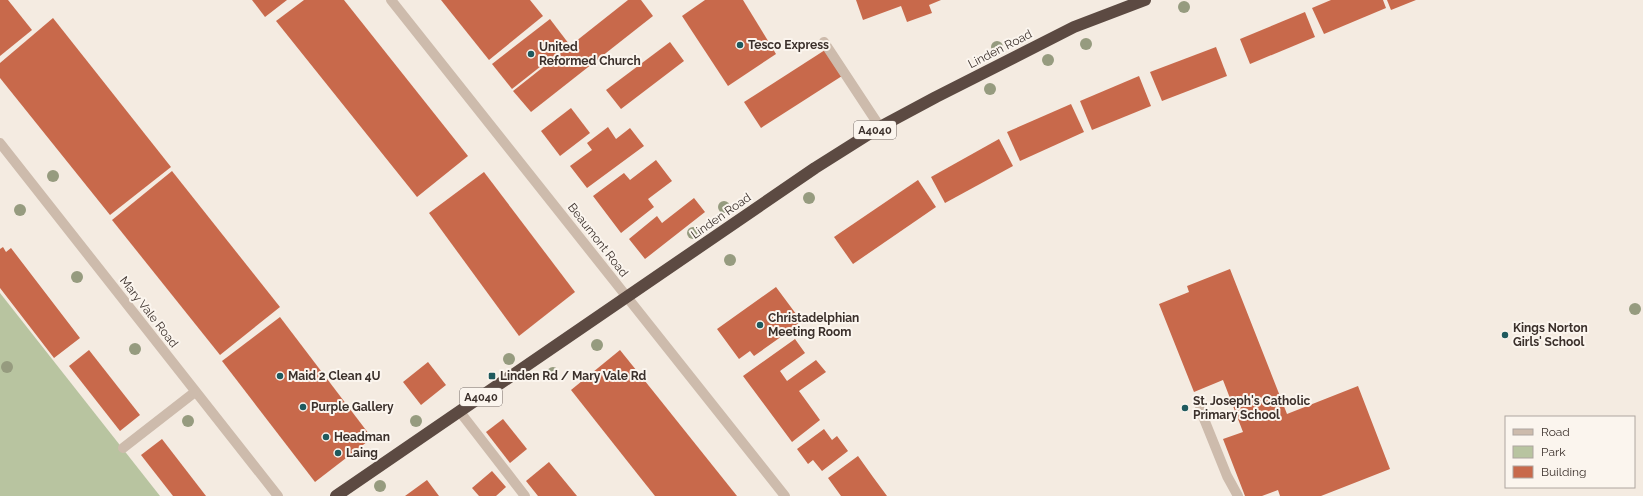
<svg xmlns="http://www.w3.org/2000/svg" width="1643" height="496" viewBox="0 0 1643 496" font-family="Raleway,sans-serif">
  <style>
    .green { fill: #b8c4a0 }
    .building { fill: #c8694b }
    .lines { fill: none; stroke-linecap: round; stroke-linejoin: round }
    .minor { stroke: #cdbbac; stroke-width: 10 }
    .highway { stroke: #5c4a42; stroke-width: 12 }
    .tree { fill: #969b7f }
    .poi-dot { fill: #1f5a5e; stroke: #fbf5ee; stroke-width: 1.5 }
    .labels { text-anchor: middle; stroke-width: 4; stroke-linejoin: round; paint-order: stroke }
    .shield { fill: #fbf5ee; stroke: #756b66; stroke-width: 1 }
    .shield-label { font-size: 11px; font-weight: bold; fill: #3b302b }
    .poi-label { font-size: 12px; font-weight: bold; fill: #3b302b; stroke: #fbf5ee; text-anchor: start }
    .street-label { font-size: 12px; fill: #3b302b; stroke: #fbf5ee }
  </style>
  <rect width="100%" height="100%" fill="#f4ebe1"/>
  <polygon class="green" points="0,293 160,496 0,496"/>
  <g class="building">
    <polygon points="0,0 8,0 32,30 0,56"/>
    <polygon points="252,0 287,0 265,17"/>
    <polygon points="304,0 344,0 468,156 417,197 276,21"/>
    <polygon points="441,0 530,0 543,16 489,60"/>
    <polygon points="628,0 641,0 653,16 531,112 513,91"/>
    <polygon points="705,0 743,0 776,54 728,86 682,16"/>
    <polygon points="856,0 941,0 929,5 932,13 907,22 901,6 863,20"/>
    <polygon points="1331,0 1383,0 1386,8 1324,34 1312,8"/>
    <polygon points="1387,0 1416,0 1391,10"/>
    <polygon points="1305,12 1315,37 1250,64 1240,39"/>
    <polygon points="53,18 171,167 110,215 0,78 0,63"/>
    <polygon points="550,19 569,44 512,89 492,64"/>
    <polygon points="670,42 684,61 621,109 606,90"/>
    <polygon points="1216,47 1227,76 1162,101 1150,72"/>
    <polygon points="825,50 842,76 761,128 744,102"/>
    <polygon points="1139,76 1151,106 1092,130 1080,101"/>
    <polygon points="1071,104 1084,132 1020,161 1007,132"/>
    <polygon points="571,108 590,133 560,156 541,131"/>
    <polygon points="608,127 616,139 630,128 644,146 587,188 570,166 592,150 587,143"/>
    <polygon points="999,139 1013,166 945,203 931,177"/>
    <polygon points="656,160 672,181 648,199 654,207 621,233 593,196 624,173 630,180"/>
    <polygon points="172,171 280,307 220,355 112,220"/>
    <polygon points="484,172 575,292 519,336 429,213"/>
    <polygon points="918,180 936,207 853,264 834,237"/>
    <polygon points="694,198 705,212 645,259 629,239 657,216 662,223"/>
    <polygon points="3,247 6,252 11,248 80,338 54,358 0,288 0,249"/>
    <polygon points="1230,269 1287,414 1358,386 1390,469 1321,496 1280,496 1278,490 1262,496 1245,496 1223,439 1243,432 1223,380 1194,392 1159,304 1189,292 1187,286"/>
    <polygon points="776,287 802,322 754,356 750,351 739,359 717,329"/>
    <polygon points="280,317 372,438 315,482 222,361"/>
    <polygon points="795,339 805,353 780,371 787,381 816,360 826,372 799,391 820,420 792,442 743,376"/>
    <polygon points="89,350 140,415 120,431 69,366"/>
    <polygon points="620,350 657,396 737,496 655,496 643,481 571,390"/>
    <polygon points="428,362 446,385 421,405 403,382"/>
    <polygon points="503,419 527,449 510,463 486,432"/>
    <polygon points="824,429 832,440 837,436 848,451 822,471 813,460 808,464 797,449"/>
    <polygon points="162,439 206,496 173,496 141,455"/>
    <polygon points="858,456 873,477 887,496 841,496 828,478"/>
    <polygon points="549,462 577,496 538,496 526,481"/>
    <polygon points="492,471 506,487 496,496 479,496 472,488"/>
    <polygon points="427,480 439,496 405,496"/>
  </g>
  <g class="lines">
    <g class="minor">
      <polyline points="391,0 785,496"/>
      <polyline points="824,42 880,127"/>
      <polyline points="0,143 278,496"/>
      <polyline points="1200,409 1227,476 1238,496"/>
      <polyline points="460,412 525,496"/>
      <polyline points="123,448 195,392"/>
    </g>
    <polyline class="highway" points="336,496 815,168 880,127 936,97 1074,27 1145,0"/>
  </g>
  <g class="tree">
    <circle cx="1184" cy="7" r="6"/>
    <circle cx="1086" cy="44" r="6"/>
    <circle cx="997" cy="47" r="6"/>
    <circle cx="1048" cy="60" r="6"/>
    <circle cx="990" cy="89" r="6"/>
    <circle cx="53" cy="176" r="6"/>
    <circle cx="809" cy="198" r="6"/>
    <circle cx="724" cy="207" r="6"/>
    <circle cx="20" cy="210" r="6"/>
    <circle cx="693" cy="233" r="6"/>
    <circle cx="730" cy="260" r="6"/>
    <circle cx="77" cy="277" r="6"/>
    <circle cx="1635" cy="309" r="6"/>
    <circle cx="597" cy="345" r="6"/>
    <circle cx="135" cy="349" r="6"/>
    <circle cx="509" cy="359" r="6"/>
    <circle cx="7" cy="367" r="6"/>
    <circle cx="553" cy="373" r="6"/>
    <circle cx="188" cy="421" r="6"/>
    <circle cx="416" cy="421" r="6"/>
    <circle cx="380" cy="486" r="6"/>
  </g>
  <g class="poi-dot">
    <circle cx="740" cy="45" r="4"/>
    <circle cx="531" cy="54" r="4"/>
    <circle cx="760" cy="325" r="4"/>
    <circle cx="1505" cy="335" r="4"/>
    <circle cx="280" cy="376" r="4"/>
    <rect x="488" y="372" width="8" height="8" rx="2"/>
    <circle cx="303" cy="407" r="4"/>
    <circle cx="1185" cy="408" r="4"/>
    <circle cx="326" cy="437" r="4"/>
    <circle cx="338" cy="453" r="4"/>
  </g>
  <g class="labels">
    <g class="shield">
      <rect x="854" y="121" width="42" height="18" rx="3"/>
      <rect x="460" y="388" width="42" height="18" rx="3"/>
    </g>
    <g class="shield-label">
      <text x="875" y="134">A4040</text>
      <text x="481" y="401">A4040</text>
    </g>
    <g class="poi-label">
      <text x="748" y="49">Tesco Express</text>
      <text x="539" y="51">United<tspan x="539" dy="14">Reformed Church</tspan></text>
      <text x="768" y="322">Christadelphian<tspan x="768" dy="14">Meeting Room</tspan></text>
      <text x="1513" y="332">Kings Norton<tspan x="1513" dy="14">Girls' School</tspan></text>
      <text x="288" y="380">Maid 2 Clean 4U</text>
      <text x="500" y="380">Linden Rd / Mary Vale Rd</text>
      <text x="1193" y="405">St. Joseph's Catholic<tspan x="1193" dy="14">Primary School</tspan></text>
      <text x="311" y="411">Purple Gallery</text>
      <text x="334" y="441">Headman</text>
      <text x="346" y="457">Laing</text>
    </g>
    <g class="street-label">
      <text transform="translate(1000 49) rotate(-27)" y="4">Linden Road</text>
      <text transform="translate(721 216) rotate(-35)" y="4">Linden Road</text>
      <text transform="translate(598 240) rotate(52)" y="4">Beaumont Road</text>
      <text transform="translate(149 312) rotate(52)" y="4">Mary Vale Road</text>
    </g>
  </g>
  <rect x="1505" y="416" width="130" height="72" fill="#fbf5ee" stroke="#aea6a0"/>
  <rect x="1513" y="429" width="20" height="6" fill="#cdbbac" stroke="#aea6a0"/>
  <text x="1541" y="436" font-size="12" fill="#3b302b">Road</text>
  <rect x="1513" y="446" width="20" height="12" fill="#b8c4a0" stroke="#aea6a0"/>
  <text x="1541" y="456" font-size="12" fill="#3b302b">Park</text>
  <rect x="1513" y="466" width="20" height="12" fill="#c8694b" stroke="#aea6a0"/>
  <text x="1541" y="476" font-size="12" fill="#3b302b">Building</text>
</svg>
